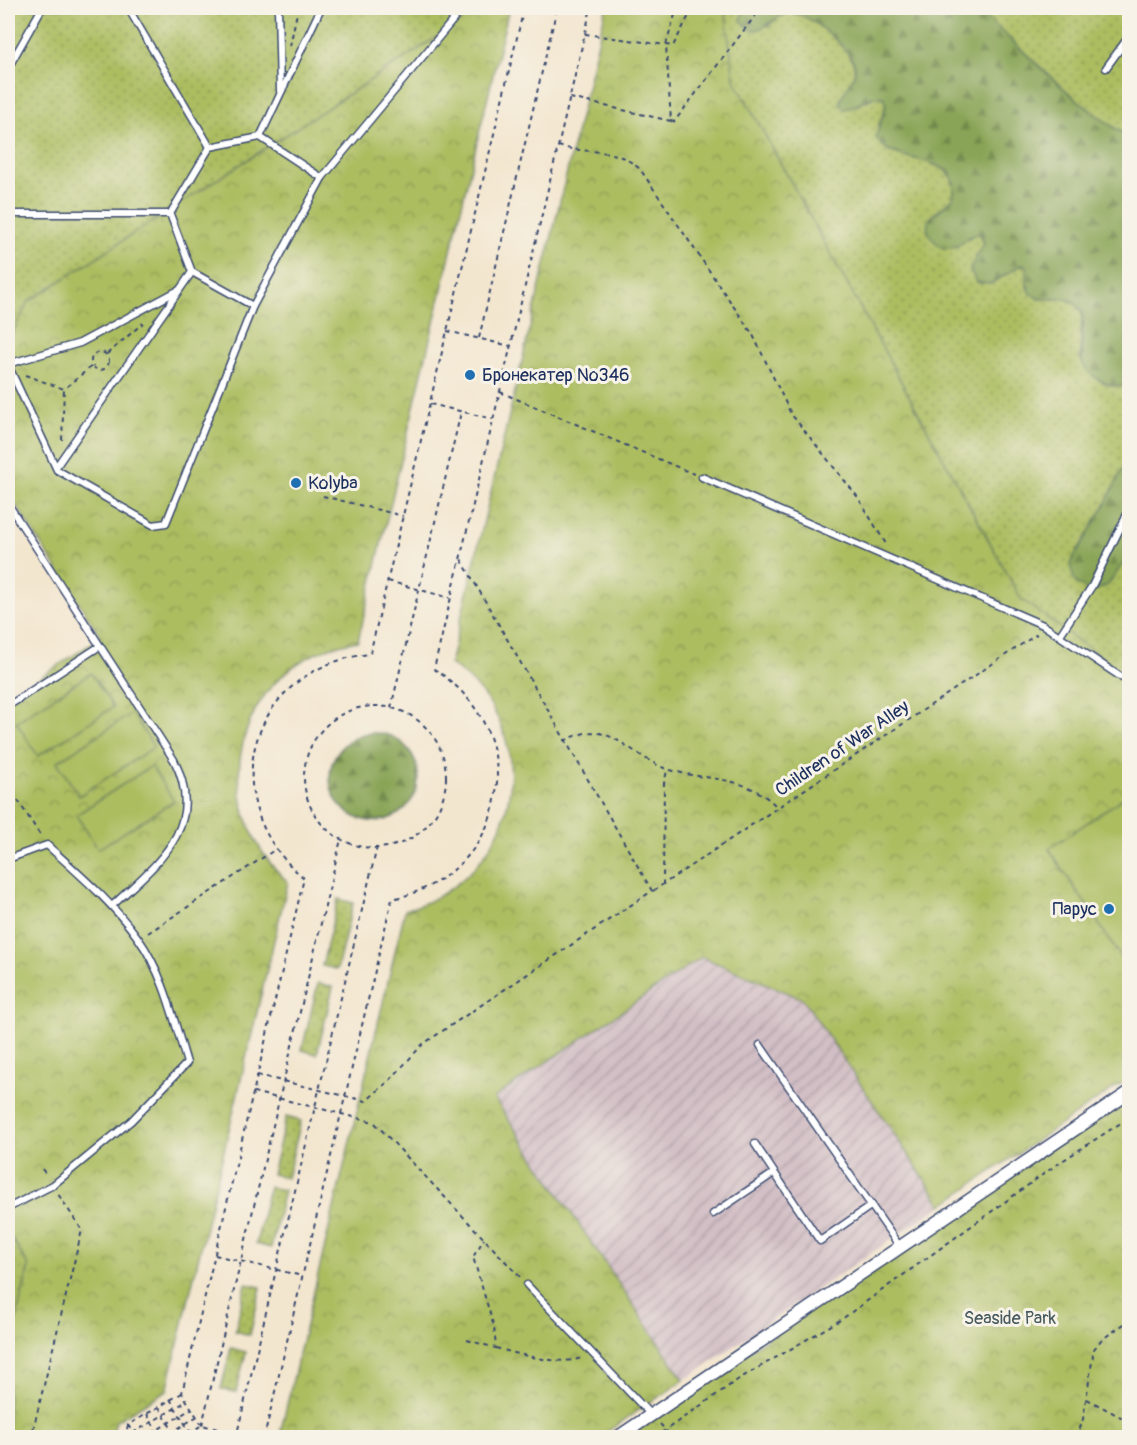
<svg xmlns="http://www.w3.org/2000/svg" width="1137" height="1445" viewBox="0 0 1137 1445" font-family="Pangolin,sans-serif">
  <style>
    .industrial { fill: url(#industrial-furrows) }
    .grass { fill: url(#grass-dots); stroke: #64765f; stroke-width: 1.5 }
    .forest { fill: url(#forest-firs); stroke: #526a5a; stroke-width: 1.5 }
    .park { fill: url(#park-crowns); stroke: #64765f; stroke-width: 1.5 }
    .garden { fill: #acbd60; stroke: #64765f; stroke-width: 1.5 }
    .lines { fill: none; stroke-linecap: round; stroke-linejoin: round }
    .service-casing { stroke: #3b4a6f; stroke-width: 9 }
    .minor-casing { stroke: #3b4a6f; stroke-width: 15 }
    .path { stroke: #3b4a6f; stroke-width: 2; stroke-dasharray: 4.5 4.5; stroke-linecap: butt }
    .service { stroke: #fff; stroke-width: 6 }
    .minor { stroke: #fff; stroke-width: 12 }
    .poi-dot { fill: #1f6fb2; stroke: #f7f3e8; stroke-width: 2 }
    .labels { text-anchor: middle; stroke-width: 6; stroke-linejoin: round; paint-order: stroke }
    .poi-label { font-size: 18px; fill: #1b2f5e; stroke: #f7f3e8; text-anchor: start }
    .street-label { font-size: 18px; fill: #1b2f5e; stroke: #f7f3e8 }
    .park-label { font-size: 18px; fill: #465a5f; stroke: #f7f3e8 }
  </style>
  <defs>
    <pattern id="industrial-furrows" width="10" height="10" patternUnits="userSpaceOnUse" patternTransform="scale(1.5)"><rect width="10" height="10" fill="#d2bec5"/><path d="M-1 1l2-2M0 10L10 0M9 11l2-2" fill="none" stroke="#aa9ba3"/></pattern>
    <pattern id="grass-dots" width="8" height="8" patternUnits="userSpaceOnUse" patternTransform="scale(1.5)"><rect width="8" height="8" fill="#acbd60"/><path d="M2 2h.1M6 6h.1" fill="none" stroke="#8b9a52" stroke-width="1.8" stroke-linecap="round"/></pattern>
    <pattern id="forest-firs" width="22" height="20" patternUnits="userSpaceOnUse" patternTransform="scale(1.5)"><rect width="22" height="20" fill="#89a456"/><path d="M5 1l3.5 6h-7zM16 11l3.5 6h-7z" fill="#6f864a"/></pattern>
    <pattern id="park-crowns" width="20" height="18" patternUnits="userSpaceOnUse" patternTransform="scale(1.5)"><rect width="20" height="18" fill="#acbd60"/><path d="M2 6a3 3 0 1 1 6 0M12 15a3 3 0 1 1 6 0" fill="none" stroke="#8b9a52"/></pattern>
  </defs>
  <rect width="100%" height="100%" fill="#f7f3e8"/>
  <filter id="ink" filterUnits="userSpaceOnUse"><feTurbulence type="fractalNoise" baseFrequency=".0167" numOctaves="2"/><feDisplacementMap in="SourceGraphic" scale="12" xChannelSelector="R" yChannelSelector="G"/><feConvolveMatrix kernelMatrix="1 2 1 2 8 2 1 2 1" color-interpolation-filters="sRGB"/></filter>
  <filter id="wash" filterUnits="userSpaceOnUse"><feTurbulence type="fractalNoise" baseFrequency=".008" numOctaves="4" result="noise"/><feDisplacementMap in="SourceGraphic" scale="24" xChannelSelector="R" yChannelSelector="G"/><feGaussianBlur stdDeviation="1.35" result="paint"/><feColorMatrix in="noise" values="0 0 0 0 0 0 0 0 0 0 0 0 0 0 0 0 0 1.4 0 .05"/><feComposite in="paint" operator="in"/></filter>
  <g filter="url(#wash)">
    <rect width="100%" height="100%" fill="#f3e6cf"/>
    <polygon class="industrial" points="702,957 803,999 942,1205 684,1380 494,1098"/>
    <g class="grass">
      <polygon points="8,8 465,8 462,21 28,302 8,343"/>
      <path d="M725 8H744L742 12 768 26C775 20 782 12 792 13 810 13 851 48 854 66 857 77 846 90 840 100L851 108 877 96 883 97 886 104 878 128 888 151C912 160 962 160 953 198L930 218 929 234 956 247 976 233 981 234 984 243 970 269 990 284 1023 264 1027 268V288L1038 299C1058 301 1069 292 1082 312L1080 359 1122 387 1129 384V456L1105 505 1070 564 1096 590 1108 585 1129 554V678L1021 599 734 79Z"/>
      <path d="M976 8H1129V137C1072 103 1026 52 976 8Z"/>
      <polygon points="338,899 353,903 337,969 322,966"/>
      <polygon points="318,983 333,987 317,1054 302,1050"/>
      <polygon points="286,1117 301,1121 287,1178 272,1174"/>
      <polygon points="269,1187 284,1190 271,1248 256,1244"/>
      <polygon points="11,1238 29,1266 8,1352 8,1240"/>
      <polygon points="246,1284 261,1287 250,1335 235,1331"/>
      <polygon points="231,1348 246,1352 236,1392 221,1389"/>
    </g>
    <g class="forest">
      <path d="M744 8H976C1026 52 1072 103 1129 137V384C1119 388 1113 387 1103 382 1067 365 1087 342 1082 312 1065 286 1051 308 1031 294L1026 281 1027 268 1023 264 990 284 976 282 970 269 984 243 981 234C964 232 951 264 932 238 917 218 943 211 953 198 965 149 890 169 876 137L886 105 883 97C869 94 858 107 845 109L840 105C840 91 856 82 855 67 853 50 808 12 791 13 772 13 756 47 741 19Z"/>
      <polygon points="1129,456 1130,554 1108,585 1096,590 1085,588 1075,582 1070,564 1105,505"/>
      <circle cx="374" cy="777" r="44"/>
    </g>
    <g class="park">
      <path d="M465 8H509L358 641C236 659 200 801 288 882L167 1390 116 1421 112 1437H8V1352L29 1267 12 1238 8 1240V699L101 637 8 493V343L28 302 462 21Z"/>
      <path d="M606 8H725L734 79 1021 599 1129 678V794L1049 849 1129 969V1078L942 1205 803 999 702 957 494 1098 684 1380 599 1437 279 1438 405 910C519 878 551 733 450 664Z"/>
      <polygon points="1129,1094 1129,1437 622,1437"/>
    </g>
    <g class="garden">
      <polygon points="91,673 113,707 38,756 16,722"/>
      <polygon points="132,713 154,747 79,796 57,762"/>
      <polygon points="151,766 174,801 98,849 76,815"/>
      <polygon points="1129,794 1129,969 1049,849"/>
    </g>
  </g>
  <g filter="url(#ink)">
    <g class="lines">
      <g class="service-casing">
        <g id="service">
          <polyline points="128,8 210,147"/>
          <polyline points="278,8 280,91"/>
          <polyline points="8,68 42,8"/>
          <polyline points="1106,68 1130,35"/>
          <polyline points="260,137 321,8"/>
          <polyline points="8,214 170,214"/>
          <polyline points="253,306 192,272 170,214 210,147 260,137 322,178"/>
          <polyline points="8,364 80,343 177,291"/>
          <polyline points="8,365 57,470 153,525 166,523 253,306 322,178 463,8"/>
          <polyline points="56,467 192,272"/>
          <polyline points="702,477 1043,625 1130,683"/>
          <path d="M8 504 174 760C208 828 156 864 112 906"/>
          <polyline points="1060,635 1092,586 1130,508"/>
          <polyline points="8,706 100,646"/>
          <path d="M8 859 47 845C79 874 112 902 138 938 164 974 174 1021 187 1063L131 1121 53 1185 8 1208"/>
          <polyline points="760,1045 900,1247"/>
          <polyline points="755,1144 820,1241 872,1205"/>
          <polyline points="713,1214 774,1173"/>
          <polyline points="527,1285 651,1415"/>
        </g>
      </g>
      <g class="minor-casing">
        <polyline id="minor" points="617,1438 1130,1092"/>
      </g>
      <g class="path">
        <polyline points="585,34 673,46 693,8"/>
        <polyline points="290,46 298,8"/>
        <polyline points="570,98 671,121 666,45 677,8"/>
        <polyline points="671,121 674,122 761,8"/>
        <path d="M558 146C589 155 613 145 640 169L753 335 791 414 857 496 886 544"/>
        <polyline points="447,331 510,346"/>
        <polyline points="479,338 557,8"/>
        <circle cx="100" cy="361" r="9"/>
        <polyline points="107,354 143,323"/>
        <polyline points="25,375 64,389 92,366"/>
        <polyline points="500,392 694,474"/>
        <polyline points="430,404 493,419"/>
        <polyline points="62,440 64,389"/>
        <polyline points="323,496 403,516"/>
        <polyline points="388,581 450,598"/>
        <circle cx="375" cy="777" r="71"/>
        <polyline points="391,708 461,412"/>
        <path d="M564 741C576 736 586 730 600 733 625 740 645 763 670 770 711 782 745 774 777 807"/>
        <polyline points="8,785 42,838"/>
        <polyline points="663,885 664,783 667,771"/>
        <polyline points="653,891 1037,634"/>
        <polyline points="148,933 276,849"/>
        <polyline points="257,1075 366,1101 390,1080 423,1044 652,891 461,559"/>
        <polyline points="253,1092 374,1122 521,1278"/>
        <polyline points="42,1169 47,1176"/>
        <polyline points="215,1255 302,1276"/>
        <polyline points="467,1340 496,1348 494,1327 473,1257 484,1239"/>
        <path d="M496 1348C517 1354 560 1366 581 1358"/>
        <polyline points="170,1399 190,1432"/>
        <polyline points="1087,1399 1130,1422"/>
        <polyline points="159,1407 177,1438"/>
        <polyline points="147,1414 161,1438"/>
        <polyline points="660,1424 673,1438"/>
        <polyline points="128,1425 136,1438"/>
        <path d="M202 1425 182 1393 304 878C210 801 249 667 370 654L524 8"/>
        <polyline points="202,1425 341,839"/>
        <polyline points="133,1433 187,1401"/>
        <polyline points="31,1438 82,1230 58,1194"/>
        <polyline points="125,1438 128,1425 182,1393"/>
        <polyline points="144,1438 191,1409"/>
        <polyline points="163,1438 196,1417"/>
        <polyline points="181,1438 202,1425 253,1438"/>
        <polyline points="236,1438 377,847"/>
        <path d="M264 1438 392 899C510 874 535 734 434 669L591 8"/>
        <polyline points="654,1438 739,1379 842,1319 1059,1163 1130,1117"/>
        <polyline points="1077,1438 1083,1419 1094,1349 1101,1340 1130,1320"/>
      </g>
      <use href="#service" class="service"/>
      <use href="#minor" class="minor"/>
    </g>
  </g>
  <g class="poi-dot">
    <circle cx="470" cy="375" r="6"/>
    <circle cx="296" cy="483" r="6"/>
    <circle cx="1109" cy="909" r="6"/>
  </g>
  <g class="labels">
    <g class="poi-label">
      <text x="482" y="381">Бронекатер №346</text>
      <text x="308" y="489">Kolyba</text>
      <text x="1097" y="915" text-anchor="end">Парус</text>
    </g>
    <g class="street-label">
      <text transform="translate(842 748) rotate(-34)" y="6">Children of War Alley</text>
    </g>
    <g class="park-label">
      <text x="1010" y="1324">Seaside Park</text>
    </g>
  </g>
  <rect width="1137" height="1445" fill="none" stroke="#f7f3e8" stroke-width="30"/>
</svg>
